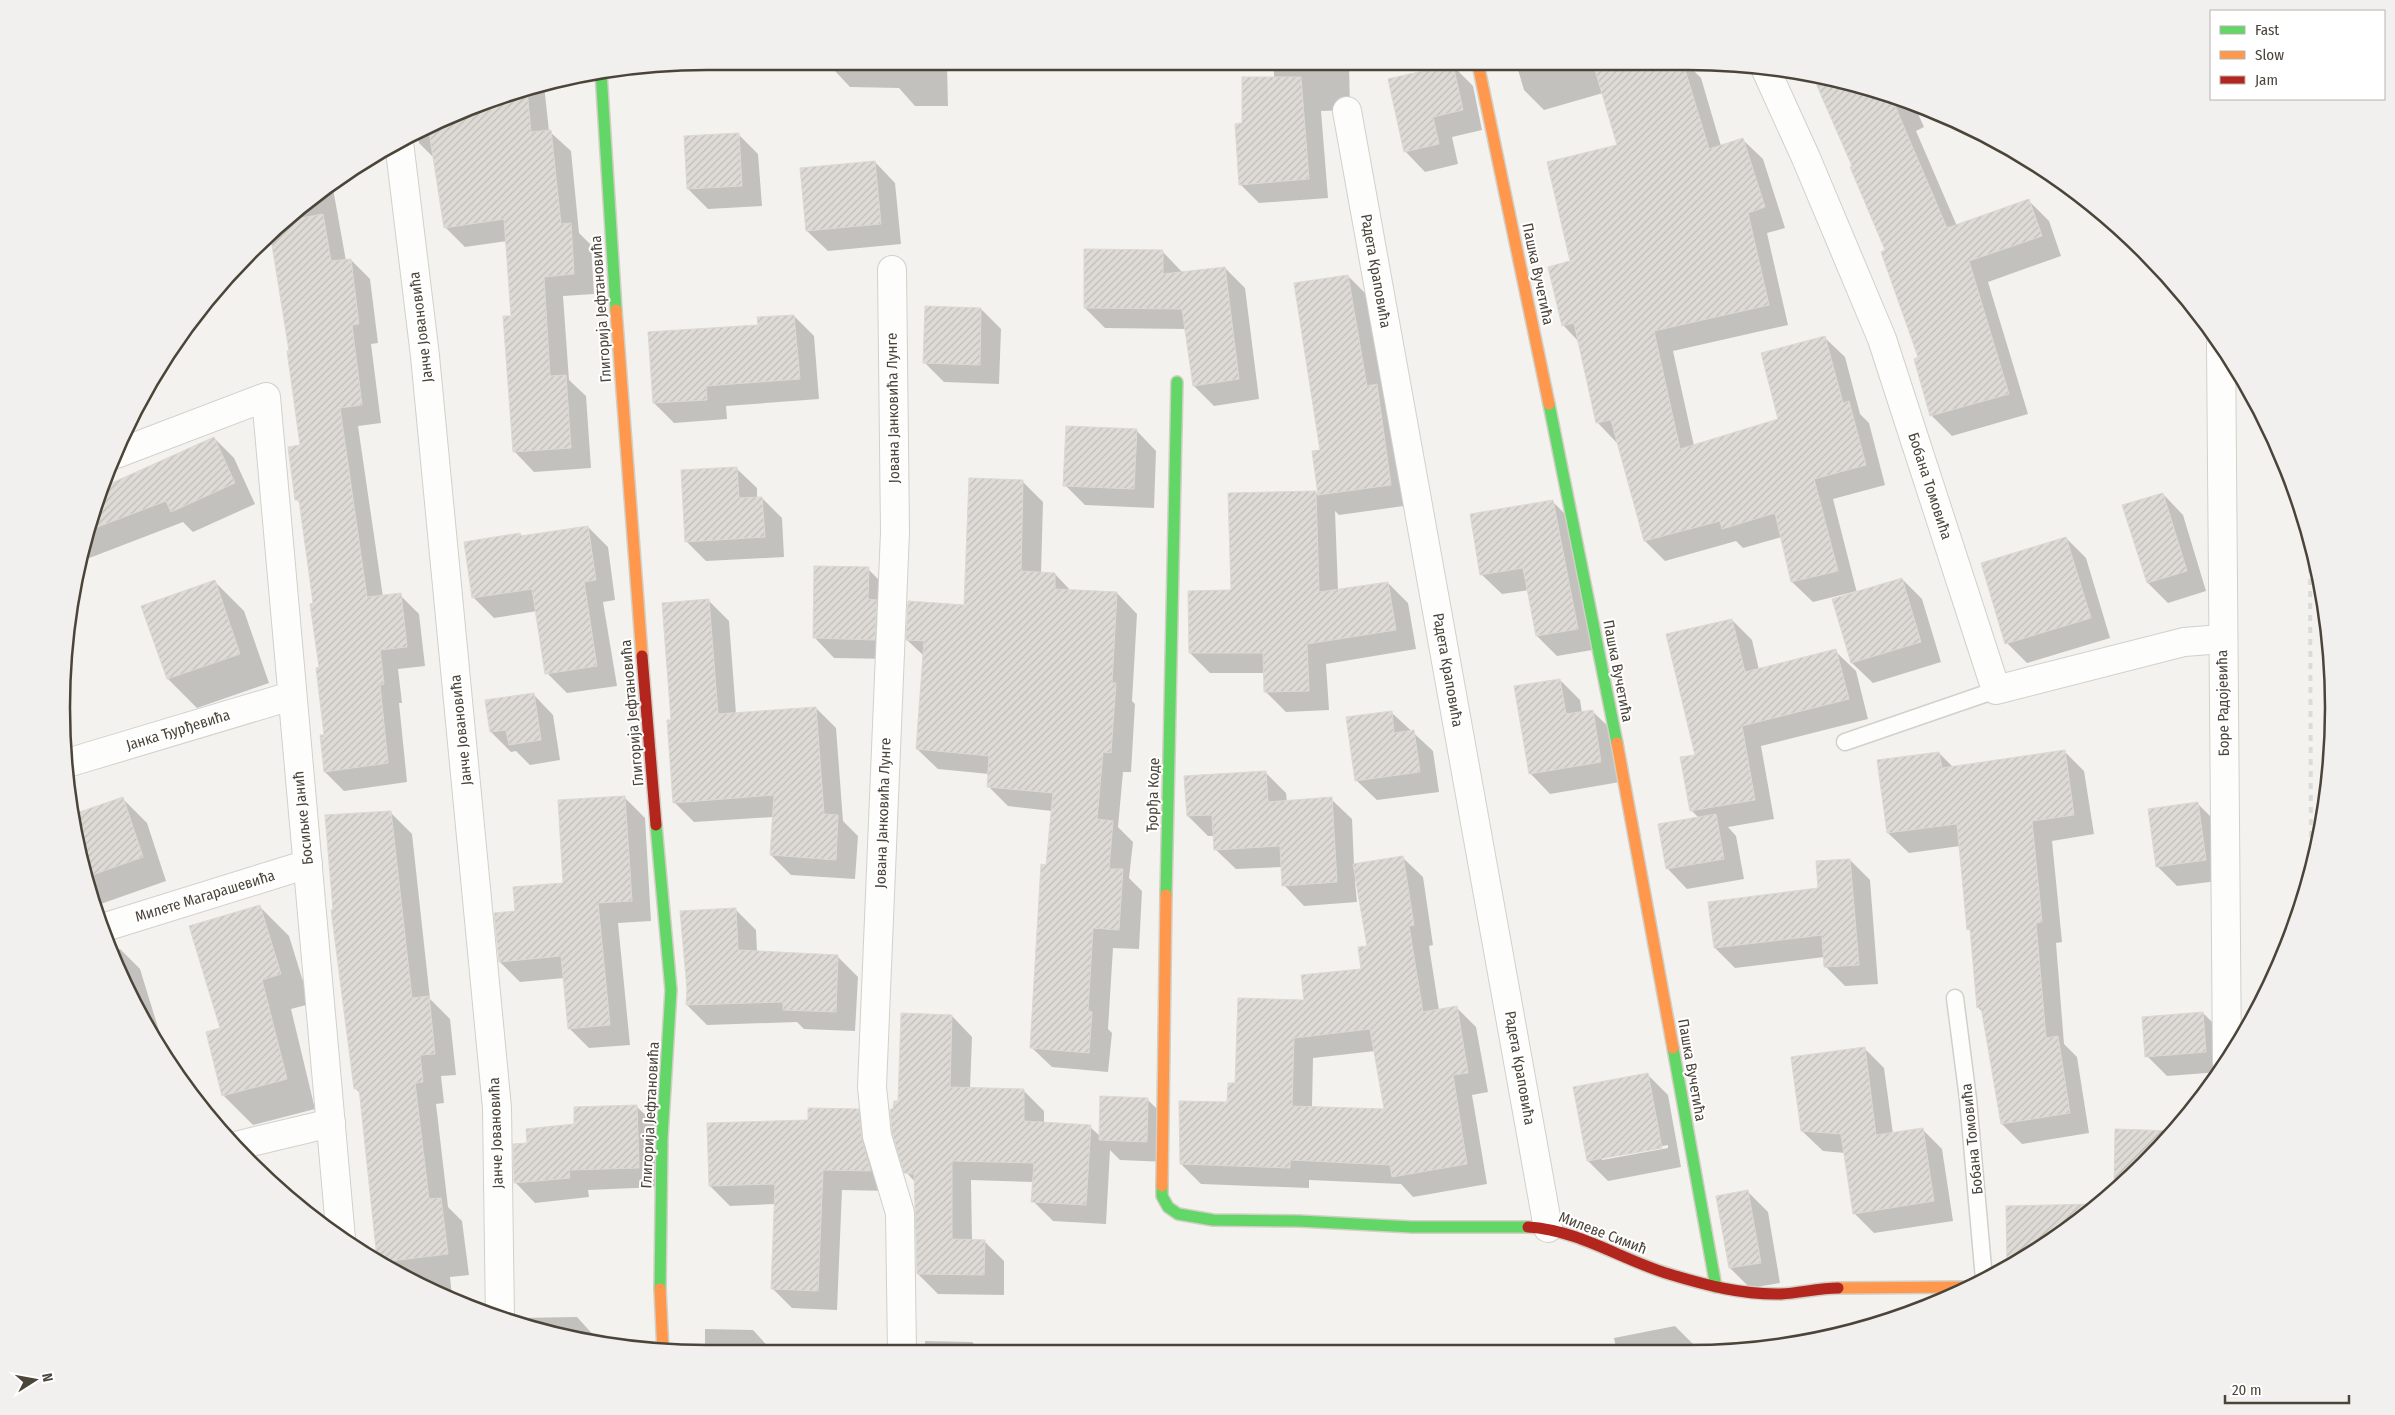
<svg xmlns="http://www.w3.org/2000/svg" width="2395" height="1415" viewBox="0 0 2395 1415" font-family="'Fira Sans Condensed',sans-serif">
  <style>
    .shadow { fill: #0003; fill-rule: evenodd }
    .building { fill: url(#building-hatch); stroke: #dcd9d4; fill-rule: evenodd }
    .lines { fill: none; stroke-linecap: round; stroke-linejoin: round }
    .lane-casing { stroke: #d2d0cb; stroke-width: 19 }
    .street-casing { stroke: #d2d0cb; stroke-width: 30 }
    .fast-casing { stroke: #d3cfc5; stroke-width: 14 }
    .slow-casing { stroke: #d3cfc5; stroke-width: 14 }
    .jam-casing { stroke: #d3cfc5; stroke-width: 14 }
    .lane { stroke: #fdfdfc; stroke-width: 16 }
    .street { stroke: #fdfdfc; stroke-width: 28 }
    .fast { stroke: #63d668; stroke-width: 11 }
    .slow { stroke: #ff974d; stroke-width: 11 }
    .jam { stroke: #b3261e; stroke-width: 11 }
    .rail { stroke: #dbdbda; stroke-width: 4; stroke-dasharray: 6 6; stroke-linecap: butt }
    .labels { text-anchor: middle; stroke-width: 4; stroke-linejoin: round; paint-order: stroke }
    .street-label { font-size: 15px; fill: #4b4439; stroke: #fff }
    .rim { fill: none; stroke: #4b4439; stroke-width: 2.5 }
  </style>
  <defs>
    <pattern id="building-hatch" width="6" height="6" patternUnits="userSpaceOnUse" patternTransform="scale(1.25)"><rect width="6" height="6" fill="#dedbd6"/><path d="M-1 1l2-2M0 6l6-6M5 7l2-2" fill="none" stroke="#c0bdb8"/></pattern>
  </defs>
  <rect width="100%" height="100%" fill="#f4f2ee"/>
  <g class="shadow">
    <polygon points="1516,63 1686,63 1701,78 1721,146 1742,139 1763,159 1785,228 1767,233 1788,325 1673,351 1694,446 1780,420 1824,337 1845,357 1860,414 1869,423 1885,485 1833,499 1857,593 1857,591 1813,602 1792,582 1782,537 1743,548 1736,541 1665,561 1645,541 1617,443 1597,422 1579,342 1563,325 1572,262 1619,146 1603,93 1544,110 1524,90"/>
    <polygon points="1274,64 1349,64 1350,110 1321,111 1328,198 1259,203 1240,184 1243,124 1274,78"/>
    <polygon points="835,66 947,66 948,106 915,106 899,88 850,87 835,71"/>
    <polygon points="1453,66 1473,86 1482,130 1452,137 1458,164 1425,172 1405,151"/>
    <polygon points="1816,80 1895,95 1914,105 1924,127 1916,131 1957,226 2029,201 2049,221 2061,256 1988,282 2028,414 1952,436 1931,415 1920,358 1887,251 1854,166"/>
    <polygon points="544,85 549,131 571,151 579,233 591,245 594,294 563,296 569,380 586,396 591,468 534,472 514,451 512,317 507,241 465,247 445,227 435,159 419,143 417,131 500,95"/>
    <polygon points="738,134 758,154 762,206 708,209 688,189"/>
    <polygon points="875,162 895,183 901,244 828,251 807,231"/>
    <polygon points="332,183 346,261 351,260 370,279 378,343 371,344 381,423 358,426 383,597 400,595 419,614 425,666 398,669 402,703 399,703 407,782 344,791 325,772 325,736 314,604 300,503 297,500 301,446 290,352 272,232 314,195"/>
    <polygon points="1162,251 1183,273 1225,268 1245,288 1259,399 1214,406 1194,386 1186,329 1105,328 1085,308"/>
    <polygon points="1348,276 1368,296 1411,505 1339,515 1335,511 1338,590 1388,583 1408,603 1416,649 1326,664 1329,710 1286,712 1266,692 1265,673 1210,673 1190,653 1232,592 1315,492 1319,496 1313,452 1321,451"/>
    <polygon points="981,309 1001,329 999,384 944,382 924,362"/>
    <polygon points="794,316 814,336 819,399 726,406 727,419 674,423 654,403"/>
    <polygon points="1136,430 1156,451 1154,508 1085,505 1065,485"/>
    <polygon points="214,438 234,458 255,504 193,532 183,522 79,562 83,540 106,479 112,485"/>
    <polygon points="736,468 757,488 757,498 762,498 782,518 784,557 706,561 686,541"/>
    <polygon points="1023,482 1043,502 1041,574 1055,574 1071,591 1117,593 1137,614 1132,701 1135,704 1131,772 1123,772 1118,827 1133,842 1129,878 1142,891 1139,949 1113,948 1108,1029 1112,1033 1108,1072 1052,1067 1031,1047 1052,811 1008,806 988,786 989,774 938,769 917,749 924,656 907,640 966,606"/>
    <polygon points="2163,494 2183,515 2206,591 2168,603 2148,583"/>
    <polygon points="1553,502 1573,522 1598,649 1557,656 1537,636 1529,590 1502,594 1481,574"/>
    <polygon points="588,527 608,547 615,600 603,602 617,686 567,693 547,673 537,611 494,618 474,598 465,543 520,534 523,537"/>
    <polygon points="2066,538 2086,558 2110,638 2027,663 2007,643"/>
    <polygon points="868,569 888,589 895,659 834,658 814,637"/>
    <polygon points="1902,579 1922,599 1941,662 1873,683 1852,663 1833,600"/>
    <polygon points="215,582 244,611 269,683 197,708 168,679"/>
    <polygon points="709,601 729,621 736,714 816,708 836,728 843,821 858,836 855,879 791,875 771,855 773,817 694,822 674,802 673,721"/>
    <polygon points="1732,620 1752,640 1759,670 1835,651 1856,671 1868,719 1761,746 1774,819 1728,827 1736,836 1744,879 1687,889 1667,868 1699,818 1691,810 1697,756"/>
    <polygon points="1560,680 1580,700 1582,713 1592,711 1613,731 1620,782 1550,794 1530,773"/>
    <polygon points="533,694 553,715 560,760 530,765 516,751 511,752 491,732"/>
    <polygon points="1391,712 1433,751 1439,792 1377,800 1356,780"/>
    <polygon points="2064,751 2084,771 2094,834 2052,841 2062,942 2056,943 2064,1044 2077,1057 2089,1133 2022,1144 2002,1124 1983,1013 1978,1007 1972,932 1968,929 1960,846 1909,853 1888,833 1879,761 1939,753 1954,768"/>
    <path d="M1266 773 1286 793 1287 802 1331 799 1352 819 1354 865 1402 857 1423 877 1433 945 1429 946 1439 1010 1456 1007 1476 1027 1488 1092 1472 1095 1487 1184 1413 1197 1401 1184 1309 1180V1188L1201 1184 1181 1164 1229 1104 1236 1084 1305 1002 1362 970 1368 947 1357 881H1355L1357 902 1304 906 1284 885 1282 867 1236 869 1215 849V836H1208L1188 816ZM1375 1051 1385 1110 1312 1107 1313 1058Z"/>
    <polygon points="625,798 645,818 651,921 618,923 630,1045 589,1048 569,1028 564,978 520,982 500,962 516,912 564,884"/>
    <polygon points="123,799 147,823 166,881 95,906 74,834 72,817"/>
    <polygon points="2197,803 2217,823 2226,880 2177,886 2157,866"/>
    <polygon points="390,812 412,834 430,999 450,1019 456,1075 441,1076 444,1103 436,1104 448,1207 462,1221 469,1275 450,1277 452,1296 379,1260 361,1094 355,1088"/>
    <polygon points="1850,860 1870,880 1878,984 1845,986 1825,966 1824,957 1735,968 1715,948 1819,890"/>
    <polygon points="259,906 289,936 310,1004 291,1009 315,1109 253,1125 223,1095 221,1029"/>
    <polygon points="736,910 756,930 757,952 838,957 858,977 855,1031 804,1029 797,1022 707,1025 687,1005"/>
    <polygon points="120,949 140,969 164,1047 161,1048 148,1031 110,955 109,952"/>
    <polygon points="2203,1013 2223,1033 2220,1072 2167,1076 2147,1056"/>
    <polygon points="952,1016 972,1037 970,1089 1024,1091 1044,1111 1044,1124 1090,1127 1100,1136 1147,1099 1167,1119 1167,1162 1120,1160 1110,1150 1106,1224 1053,1221 1033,1201 1034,1182 971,1180 972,1241 984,1241 1004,1261 1004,1295 938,1294 918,1274 915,1182 906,1172 895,1110"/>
    <polygon points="1864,1048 1884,1068 1893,1134 1922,1129 1942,1149 1953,1221 1874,1233 1854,1213 1845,1153 1823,1151 1802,1131"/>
    <path d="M1648 1075 1668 1095 1681 1167 1608 1181 1588 1161ZM1668 1145V1148L1602 1160V1157Z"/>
    <polygon points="636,1106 657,1126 659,1187 588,1190 589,1197 535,1203 515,1182 528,1144 575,1125"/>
    <polygon points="858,1110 878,1130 890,1191 842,1190 837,1310 792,1308 772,1288 776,1204 730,1206 710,1186 809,1122"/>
    <polygon points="1748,1192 1768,1212 1780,1283 1750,1288 1730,1268"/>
    <polygon points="577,1317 597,1339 517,1323 517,1318"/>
    <polygon points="1675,1326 1695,1346 1696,1352 1617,1352 1614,1338"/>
    <polygon points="705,1329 753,1330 773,1352 705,1352"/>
    <polygon points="925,1341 972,1342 983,1352 925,1352"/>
  </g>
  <g class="building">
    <polygon points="1593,63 1683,63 1709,149 1743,138 1765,207 1748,213 1769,305 1654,331 1680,449 1778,419 1761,353 1825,336 1843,403 1849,401 1866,465 1814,479 1838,571 1791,582 1775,513 1722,529 1720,521 1644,541 1611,420 1596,423 1574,323 1562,326 1548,267 1570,261 1547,162 1617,145"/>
    <polygon points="1453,64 1463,110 1433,117 1439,144 1404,152 1388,79"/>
    <polygon points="1242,77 1301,77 1309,179 1239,185 1235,124 1242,123"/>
    <polygon points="1814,79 1890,94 1947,228 2029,199 2042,236 1969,261 2009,394 1930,416 1914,359 1918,357 1881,252 1885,250 1850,167 1852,166"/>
    <polygon points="527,89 531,132 551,130 561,224 571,223 574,274 544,277 550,376 566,375 571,448 513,452 503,316 511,316 504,219 444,228 428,125 500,95"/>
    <polygon points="739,133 742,186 687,189 684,136"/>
    <polygon points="875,161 881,224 806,231 800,168"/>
    <polygon points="323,214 331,261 351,259 359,324 352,325 362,405 340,408 367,597 401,593 407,647 380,650 384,684 380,685 388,763 324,772 320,735 324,735 316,668 319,667 310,604 313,603 299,500 295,500 288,447 300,445 287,351 289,351 270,233 284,221"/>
    <polygon points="1084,249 1163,250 1163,274 1225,267 1239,379 1193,386 1182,309 1084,308"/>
    <polygon points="1348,275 1367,386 1377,384 1391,485 1318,495 1312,451 1320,450 1294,283"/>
    <polygon points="925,306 981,308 980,365 923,363"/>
    <polygon points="794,315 800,379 706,386 707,400 653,403 648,332 758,325 757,317"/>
    <polygon points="1066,426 1137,429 1134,489 1063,486"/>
    <polygon points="214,437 235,483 171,512 166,501 87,531 103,487"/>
    <polygon points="737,467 739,498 762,497 765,537 685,542 681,470"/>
    <polygon points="969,478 1023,480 1021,571 1055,573 1055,589 1117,592 1112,683 1116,683 1111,753 1103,752 1097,819 1113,821 1109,869 1123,869 1119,930 1093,928 1088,1011 1092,1012 1089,1053 1030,1048 1041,864 1046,865 1053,793 987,787 989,756 916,749 924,641 906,640 908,601 964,605"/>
    <polygon points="1316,491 1319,592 1388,582 1396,630 1307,644 1309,691 1264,692 1263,653 1189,653 1188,591 1231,590 1228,493"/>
    <polygon points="2163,493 2187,571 2147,583 2122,505"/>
    <polygon points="1553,500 1578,629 1536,636 1523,568 1480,575 1470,514"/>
    <polygon points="588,526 596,580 584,582 597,666 545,674 532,589 472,598 464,542 520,533 521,536"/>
    <polygon points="2066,537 2091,618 2005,644 1981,563"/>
    <polygon points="814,566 869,567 868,599 877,600 875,640 813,638"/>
    <polygon points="1902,578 1921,642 1851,663 1832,599"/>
    <polygon points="215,580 240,654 167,679 141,606"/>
    <polygon points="709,599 718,714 816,707 824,814 838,815 836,860 770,855 774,795 673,803 667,720 671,720 662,603"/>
    <polygon points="1732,619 1745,672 1836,649 1849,699 1742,726 1755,800 1690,811 1680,757 1695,755 1666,634"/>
    <polygon points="1560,679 1566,714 1593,710 1601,762 1529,774 1514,686"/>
    <polygon points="534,693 541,740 509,745 506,730 490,732 485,700"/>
    <polygon points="1392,711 1394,733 1414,730 1420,772 1355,781 1346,717"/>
    <polygon points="2065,750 2074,815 2032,821 2042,922 2036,923 2046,1038 2058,1036 2070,1113 2001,1124 1981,1007 1977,1008 1970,929 1967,930 1957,824 1887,833 1877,760 1939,752 1942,768"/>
    <polygon points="1266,771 1268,802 1332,797 1337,882 1282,886 1280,846 1214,850 1212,815 1187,816 1184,776"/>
    <polygon points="625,796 632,901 598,903 610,1025 568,1029 561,956 499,962 494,913 515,911 513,887 563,883 558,800"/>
    <polygon points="123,797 143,857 92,875 71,815"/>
    <polygon points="2198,802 2206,860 2156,867 2148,809"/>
    <polygon points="391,811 412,998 429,996 435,1054 420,1055 423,1082 415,1083 429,1199 441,1198 448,1254 383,1262 377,1259 359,1088 354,1089 331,910 333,910 325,815"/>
    <polygon points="1716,814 1724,859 1666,869 1658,824"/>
    <path d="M1403 856 1414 925 1409 926 1423 1012 1457 1006 1468 1073 1453 1075 1467 1164 1392 1177 1390 1165 1290 1160V1168L1180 1164 1179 1101 1227 1102 1228 1083H1235L1238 998 1304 1000 1301 975 1361 969 1358 947 1367 946 1353 864ZM1370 1029 1384 1109 1292 1106 1294 1038Z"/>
    <polygon points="1850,859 1859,965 1824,967 1822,935 1714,948 1708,902 1818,888 1816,861"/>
    <polygon points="260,905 281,974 262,980 287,1079 222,1096 206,1032 220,1028 189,926"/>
    <polygon points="736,908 738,950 838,955 836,1012 783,1010 783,1002 686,1005 687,989 680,911"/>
    <polygon points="2203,1012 2206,1052 2145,1057 2142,1017"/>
    <polygon points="901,1013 952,1015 950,1087 1024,1089 1024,1121 1091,1125 1086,1205 1031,1202 1034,1163 952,1161 952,1239 985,1240 984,1275 917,1274 914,1174 904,1173 892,1133 890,1109 893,1109 894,1101 898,1101"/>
    <polygon points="1865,1047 1876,1135 1923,1128 1934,1201 1853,1214 1841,1134 1801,1131 1791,1057"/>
    <polygon points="1648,1073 1662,1148 1587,1161 1573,1087"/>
    <polygon points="1100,1096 1148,1098 1147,1142 1099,1140"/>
    <polygon points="637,1105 639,1168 569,1170 570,1178 514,1183 513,1144 527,1143 526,1129 574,1124 574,1107"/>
    <polygon points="808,1108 859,1109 862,1140 871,1171 823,1170 818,1291 771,1289 775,1184 709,1186 707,1123 808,1120"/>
    <polygon points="2115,1129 2172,1131 2144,1165 2114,1188"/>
    <polygon points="1748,1190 1761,1263 1729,1268 1716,1196"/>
    <polygon points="2093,1204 2011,1267 2007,1269 2006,1206"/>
  </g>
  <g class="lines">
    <g class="lane-casing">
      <g id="lane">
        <polyline points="1845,742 1996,690"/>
        <polyline points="1955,998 1968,1099 1984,1279"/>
      </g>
    </g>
    <g class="street-casing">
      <g id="street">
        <polyline points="1766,70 1806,158 1882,339 1996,690 2184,642 2222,639"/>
        <polyline points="1347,111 1548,1228"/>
        <polyline points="399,142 425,356 497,1108 500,1320"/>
        <polyline points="892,270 895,532 872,1087 877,1136 900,1213 902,1352"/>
        <polyline points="2221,344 2227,1062"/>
        <polyline points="116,454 266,397 341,1239"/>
        <polyline points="64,764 291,696"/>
        <polyline points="102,928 308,864"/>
        <polyline points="235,1146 331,1123"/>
      </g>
    </g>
    <g class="fast-casing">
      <g id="fast">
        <polyline points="601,72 616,310"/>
        <polyline points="1549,404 1617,743"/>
        <polyline points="656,825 671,990 662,1138 660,1289"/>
        <polyline points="1166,895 1177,382"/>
        <polyline points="1673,1048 1716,1287"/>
        <polyline points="1162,1186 1162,1196 1168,1207 1178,1214 1213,1220 1299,1221 1412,1227 1528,1227"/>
      </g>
    </g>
    <g class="slow-casing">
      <g id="slow">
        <polyline points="1478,64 1549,404"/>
        <polyline points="616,310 642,656"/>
        <polyline points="1617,743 1673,1048"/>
        <polyline points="1162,1186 1166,895"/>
        <polyline points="1838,1288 1966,1287"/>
        <polyline points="660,1289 663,1352"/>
      </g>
    </g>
    <g class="jam-casing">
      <g id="jam">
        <polyline points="642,656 656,825"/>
        <path d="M1528 1227C1579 1230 1622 1260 1669 1274 1705 1285 1743 1295 1781 1294 1800 1293 1819 1288 1838 1288"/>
      </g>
    </g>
    <use href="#lane" class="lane"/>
    <use href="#street" class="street"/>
    <use href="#fast" class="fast"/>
    <use href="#slow" class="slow"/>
    <use href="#jam" class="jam"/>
    <g class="rail">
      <polyline points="2310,543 2311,867"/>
      <polyline points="2326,783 2330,674"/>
    </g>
  </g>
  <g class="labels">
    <g class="street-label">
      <text transform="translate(1376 271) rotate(80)" y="5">Радета Краповића</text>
      <text transform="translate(1538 274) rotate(78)" y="5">Пашка Вучетића</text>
      <text transform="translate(601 309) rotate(-94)" y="5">Глигорија Јефтановића</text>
      <text transform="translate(421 327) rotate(-97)" y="5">Јанче Јовановића</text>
      <text transform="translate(893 408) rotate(-91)" y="5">Јована Јанковића Лунге</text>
      <text transform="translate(1930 486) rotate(72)" y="5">Бобана Томовића</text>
      <text transform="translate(1448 670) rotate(80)" y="5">Радета Краповића</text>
      <text transform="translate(1618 671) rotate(79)" y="5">Пашка Вучетића</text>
      <text transform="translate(2223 703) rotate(-91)" y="5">Боре Радојевића</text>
      <text transform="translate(632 713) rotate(-95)" y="5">Глигорија Јефтановића</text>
      <text transform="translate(178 730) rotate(-17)" y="5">Јанка Ђурђевића</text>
      <text transform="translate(461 730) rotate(-96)" y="5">Јанче Јовановића</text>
      <text transform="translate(1153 795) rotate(-88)" y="5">Ђорђа Коде</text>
      <text transform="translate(883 813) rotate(-88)" y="5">Јована Јанковића Лунге</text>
      <text transform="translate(303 818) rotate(-96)" y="5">Босиљке Јанић</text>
      <text transform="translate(205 896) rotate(-17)" y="5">Милете Магарашевића</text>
      <text transform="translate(1520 1068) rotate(80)" y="5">Радета Краповића</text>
      <text transform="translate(1692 1070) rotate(80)" y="5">Пашка Вучетића</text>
      <text transform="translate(650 1115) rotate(-87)" y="5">Глигорија Јефтановића</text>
      <text transform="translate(496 1133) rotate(-92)" y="5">Јанче Јовановића</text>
      <text transform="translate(1972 1139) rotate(-96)" y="5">Бобана Томовића</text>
      <text transform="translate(1603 1233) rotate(21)" y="5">Милеве Симић</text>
    </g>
  </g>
  <path d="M0 0H2395V1415H0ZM707 70H1688A637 637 0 0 1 2325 707V708A637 637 0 0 1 1688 1345H707A637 637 0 0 1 70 708V707A637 637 0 0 1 707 70Z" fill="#f1f0ef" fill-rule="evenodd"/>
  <path class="rim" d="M707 70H1688A637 637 0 0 1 2325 707V708A637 637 0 0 1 1688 1345H707A637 637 0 0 1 70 708V707A637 637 0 0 1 707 70Z"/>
  <rect x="2210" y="10" width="175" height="90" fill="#ffffff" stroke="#b7b4b0"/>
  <rect x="2220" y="26" width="25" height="8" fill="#63d668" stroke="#b7b4b0"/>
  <text x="2255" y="35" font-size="15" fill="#4b4439">Fast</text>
  <rect x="2220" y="51" width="25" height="8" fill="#ff974d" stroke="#b7b4b0"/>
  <text x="2255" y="60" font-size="15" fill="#4b4439">Slow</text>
  <rect x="2220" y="76" width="25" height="8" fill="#b3261e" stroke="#b7b4b0"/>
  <text x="2255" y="85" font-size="15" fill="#4b4439">Jam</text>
  <g transform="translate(35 1380) rotate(79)" stroke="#ffffff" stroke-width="4" paint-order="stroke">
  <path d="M0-4L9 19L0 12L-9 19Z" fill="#4b4439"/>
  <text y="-8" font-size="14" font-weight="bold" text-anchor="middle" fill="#4b4439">N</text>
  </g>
  <path d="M2225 1395v8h124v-8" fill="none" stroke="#4b4439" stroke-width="2.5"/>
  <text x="2232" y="1395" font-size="15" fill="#4b4439" stroke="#ffffff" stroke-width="4" paint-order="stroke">20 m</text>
</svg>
